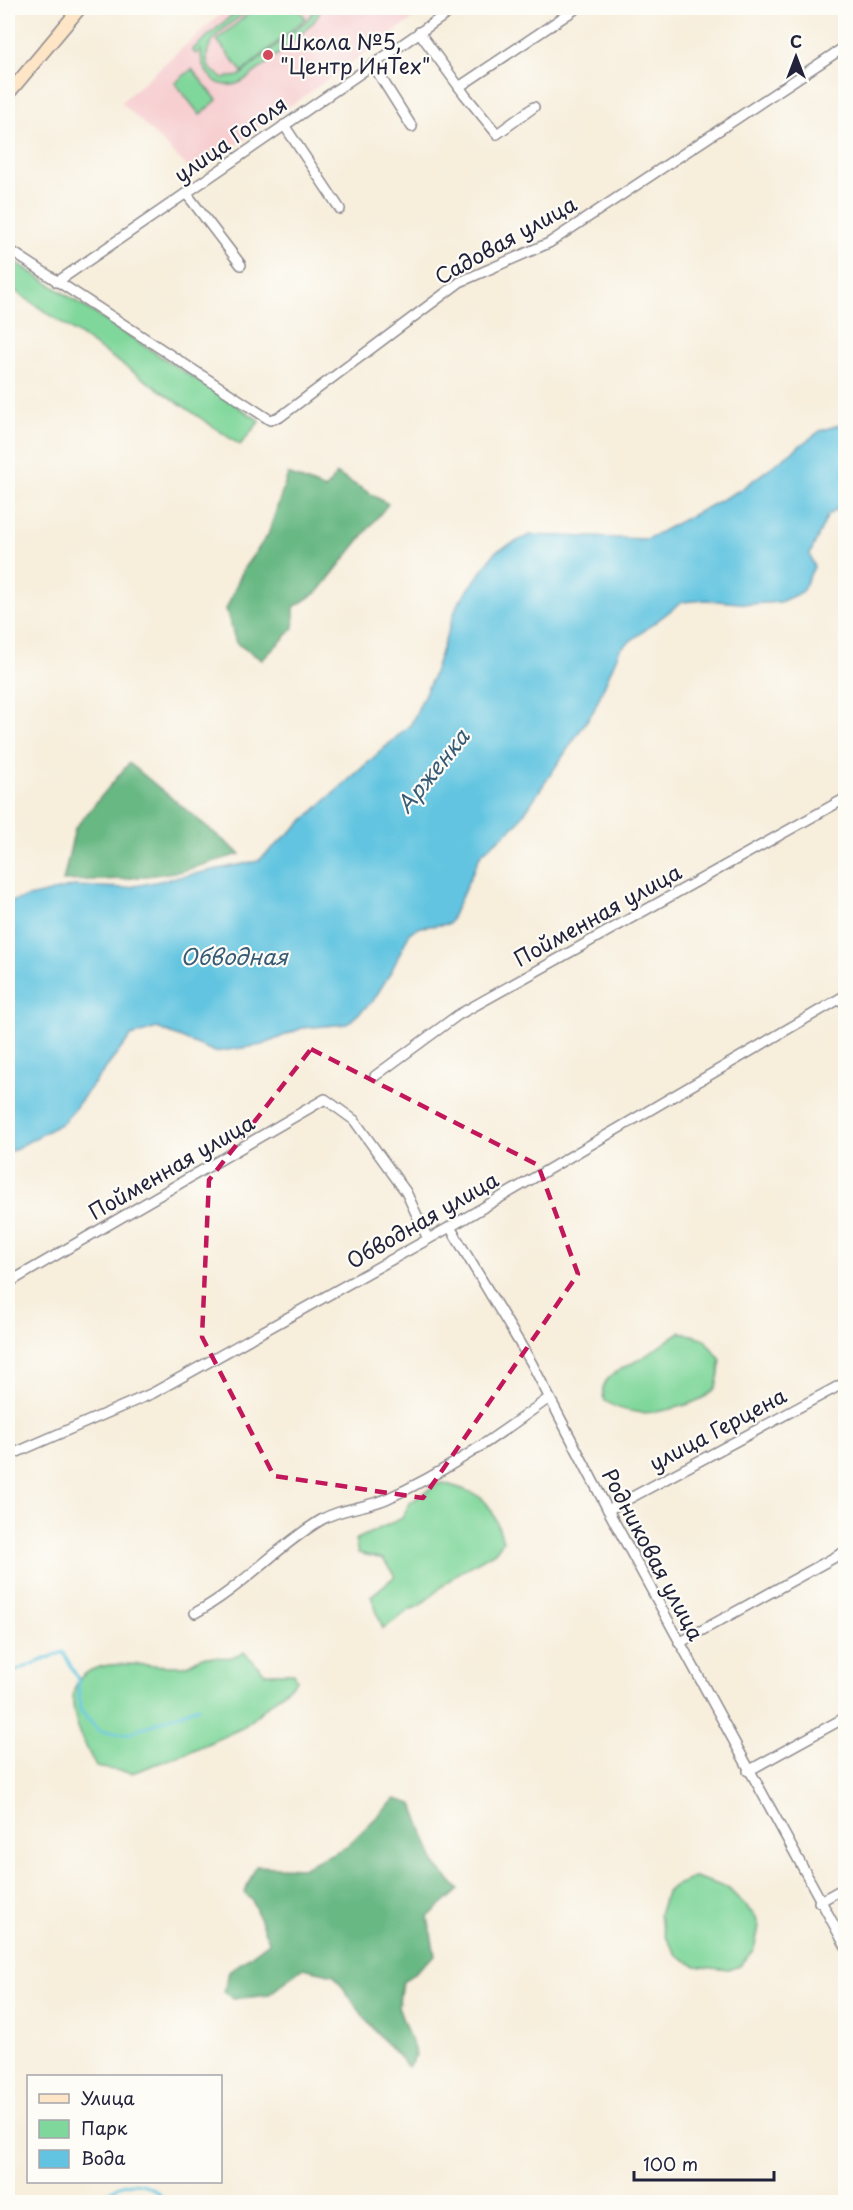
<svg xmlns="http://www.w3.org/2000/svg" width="853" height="2210" viewBox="0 0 853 2210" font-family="'Playpen Sans',sans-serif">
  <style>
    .built { fill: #f7cfd1 }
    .green { fill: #80d79b; stroke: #517c6b; stroke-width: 1.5 }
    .forest { fill: #68b883; stroke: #456d5f; stroke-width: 1.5 }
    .water { fill: #62c4e0; stroke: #42738e; stroke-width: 1.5 }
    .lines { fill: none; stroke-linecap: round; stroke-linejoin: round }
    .stream { stroke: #62c4e0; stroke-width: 3 }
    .street-casing { stroke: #8c888c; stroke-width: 12 }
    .secondary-casing { stroke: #8c888c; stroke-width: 15 }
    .street { stroke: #fff; stroke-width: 9 }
    .secondary { stroke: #fde5c5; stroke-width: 12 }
    .marked { fill: none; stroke: #c2185b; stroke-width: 4.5; stroke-dasharray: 12 8; stroke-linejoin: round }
    .poi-dot { fill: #d1495b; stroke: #fdfcf7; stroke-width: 2 }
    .labels { text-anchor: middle; stroke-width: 4.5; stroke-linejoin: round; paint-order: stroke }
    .poi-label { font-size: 21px; fill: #22223b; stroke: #fdfcf7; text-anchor: start }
    .street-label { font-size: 21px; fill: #22223b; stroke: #fdfcf7 }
    .water-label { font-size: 22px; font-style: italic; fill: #385b75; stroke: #fdfcf7 }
  </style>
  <rect width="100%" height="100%" fill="#fdfcf7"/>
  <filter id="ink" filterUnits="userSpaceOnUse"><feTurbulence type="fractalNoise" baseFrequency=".0167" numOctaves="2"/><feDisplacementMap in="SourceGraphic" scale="12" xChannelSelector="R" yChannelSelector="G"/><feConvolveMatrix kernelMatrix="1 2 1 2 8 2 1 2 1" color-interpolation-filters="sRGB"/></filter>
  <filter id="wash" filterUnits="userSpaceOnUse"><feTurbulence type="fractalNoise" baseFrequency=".008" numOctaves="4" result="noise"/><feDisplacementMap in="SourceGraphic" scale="24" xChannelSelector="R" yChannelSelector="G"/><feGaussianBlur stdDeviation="1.35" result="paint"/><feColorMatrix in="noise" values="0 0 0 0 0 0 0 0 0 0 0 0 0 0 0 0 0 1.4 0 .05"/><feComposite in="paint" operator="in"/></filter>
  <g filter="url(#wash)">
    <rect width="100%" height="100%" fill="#f7eedc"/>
    <polygon class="built" points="228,8 428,8 195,174 121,102"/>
    <g class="green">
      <path d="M240 8H251C233 23 196 42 210 69L223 78 239 76 308 19 316 8H321C320 12 318 16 315 20 306 32 252 77 239 83 217 92 200 71 201 50L196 54 192 50Z"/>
      <polygon points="255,8 297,8 306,18 242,72 217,40"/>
      <polygon points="192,69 217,100 200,115 175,83"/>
      <polygon points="8,257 260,421 240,445 8,286"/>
      <path d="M680 1332 703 1338 721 1360C719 1369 719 1381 715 1388 704 1404 654 1415 636 1412 625 1411 614 1407 605 1401 594 1377 625 1368 640 1359 654 1351 666 1341 680 1332Z"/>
      <path d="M443 1483C485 1495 490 1498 503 1541L495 1552 457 1574 419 1606 409 1610 383 1629 371 1596 395 1576 383 1559 358 1553 355 1540 402 1518 410 1503 437 1484Z"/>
      <path d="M244 1652 265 1673H294L297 1680 242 1728 189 1752 132 1773 96 1767C79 1733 48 1674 109 1665 133 1662 159 1667 183 1666 191 1665 196 1658 204 1657 217 1656 232 1661 244 1652Z"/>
      <polygon points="695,1877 728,1888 755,1916 759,1927 754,1949 740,1966 729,1970 695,1966 677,1955 665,1936 659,1915 666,1893 674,1886"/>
    </g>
    <g class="forest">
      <polygon points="288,474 325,489 337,474 388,504 319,591 294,607 294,628 262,660 236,643 226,609 244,568 268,535"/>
      <polygon points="129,763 240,854 182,871 125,879 63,881 75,828"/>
      <polygon points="395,1799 413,1804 435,1864 459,1890 428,1917 435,1955 402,1983 398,2007 416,2055 408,2067 369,2024 334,1975 303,1968 268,1995 233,1999 224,1992 229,1972 269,1942 252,1900 244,1893 256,1866 302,1868 346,1847"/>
    </g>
    <polygon class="water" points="845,423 845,504 828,515 810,554 814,567 802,592 780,602 750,604 706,600 682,602 620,649 594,710 517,824 481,854 449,924 421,927 410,932 391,972 373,1001 347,1024 302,1028 262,1045 215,1052 157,1028 131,1036 64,1122 8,1153 8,902 74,886 125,888 258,861 411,724 432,678 457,605 496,551 530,535 647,539 740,490 820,431"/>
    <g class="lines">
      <g class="stream">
        <polyline points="8,1674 63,1652 78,1679 80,1710 99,1731 127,1734 198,1707"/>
        <path d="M95 2202C104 2198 111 2190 119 2186 137 2178 157 2187 165 2202"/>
      </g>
    </g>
  </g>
  <g filter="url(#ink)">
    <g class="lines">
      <g class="street-casing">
        <g id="street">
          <polyline points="419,32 465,95 497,134 534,107"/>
          <polyline points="373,65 412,127"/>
          <polyline points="459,87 577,8"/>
          <polyline points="284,125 340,209"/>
          <polyline points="186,193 241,265"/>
          <polyline points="8,249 270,420 280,417 460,282 549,243 846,46"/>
          <polyline points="57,282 455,8"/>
          <polyline points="375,1076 458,1015 846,798"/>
          <polyline points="450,1227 531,1362 608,1510 846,1947"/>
          <polyline points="8,1283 325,1099 354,1120 406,1192 428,1239"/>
          <polyline points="8,1456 153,1393 450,1227 846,995"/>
          <polyline points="608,1510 846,1382"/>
          <path d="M195 1613C242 1588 276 1547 321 1520 341 1508 365 1508 386 1499 445 1473 497 1436 549 1398"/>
          <polyline points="679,1643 846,1551"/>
          <polyline points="748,1771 846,1717"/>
          <polyline points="819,1902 846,1887"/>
        </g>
      </g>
      <g class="secondary-casing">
        <polyline id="secondary" points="8,94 80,8"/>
      </g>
      <use href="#street" class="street"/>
      <use href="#secondary" class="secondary"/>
    </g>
  </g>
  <path class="marked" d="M311 1049 538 1165 578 1274 423 1498 274 1476 202 1337 209 1180Z"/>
  <circle class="poi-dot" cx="268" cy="55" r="6"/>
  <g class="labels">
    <g class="poi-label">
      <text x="280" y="50">Школа №5,<tspan x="280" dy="24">"Центр ИнТех"</tspan></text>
    </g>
    <g class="street-label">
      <text transform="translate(231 140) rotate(-35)" y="7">улица Гоголя</text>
      <text transform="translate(506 241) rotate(-29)" y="7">Садовая улица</text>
      <text transform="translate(598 916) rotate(-29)" y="7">Пойменная улица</text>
      <text transform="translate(172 1168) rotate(-30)" y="7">Пойменная улица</text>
      <text transform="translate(423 1221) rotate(-30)" y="7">Обводная улица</text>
      <text transform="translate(718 1430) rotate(-28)" y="7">улица Герцена</text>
      <text transform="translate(652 1555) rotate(62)" y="7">Родниковая улица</text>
    </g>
    <g class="water-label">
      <text transform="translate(433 771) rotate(-51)" y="8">Арженка</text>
      <text x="234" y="965">Обводная</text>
    </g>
  </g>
  <rect width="853" height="2210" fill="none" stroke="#fdfcf7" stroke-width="30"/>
  <rect x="27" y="2075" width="195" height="108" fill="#fdfcf7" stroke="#a5a5ac" stroke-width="1.5"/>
  <rect x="39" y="2094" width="30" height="9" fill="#fde5c5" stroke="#a5a5ac" stroke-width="1.5"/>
  <text x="81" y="2105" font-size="18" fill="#22223b">Улица</text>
  <rect x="39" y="2120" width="30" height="18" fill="#80d79b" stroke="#a5a5ac" stroke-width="1.5"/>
  <text x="81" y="2135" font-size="18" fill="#22223b">Парк</text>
  <rect x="39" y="2150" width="30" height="18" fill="#62c4e0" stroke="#a5a5ac" stroke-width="1.5"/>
  <text x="81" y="2165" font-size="18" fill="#22223b">Вода</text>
  <g transform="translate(796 57)" stroke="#fdfcf7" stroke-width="4.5" paint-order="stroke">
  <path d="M0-4.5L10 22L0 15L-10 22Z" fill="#22223b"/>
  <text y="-9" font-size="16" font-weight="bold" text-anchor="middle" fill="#22223b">С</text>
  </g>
  <path d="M634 2171v9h140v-9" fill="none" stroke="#22223b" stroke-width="3"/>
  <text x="643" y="2171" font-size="18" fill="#22223b" stroke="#fdfcf7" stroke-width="4.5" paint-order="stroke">100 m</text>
</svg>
